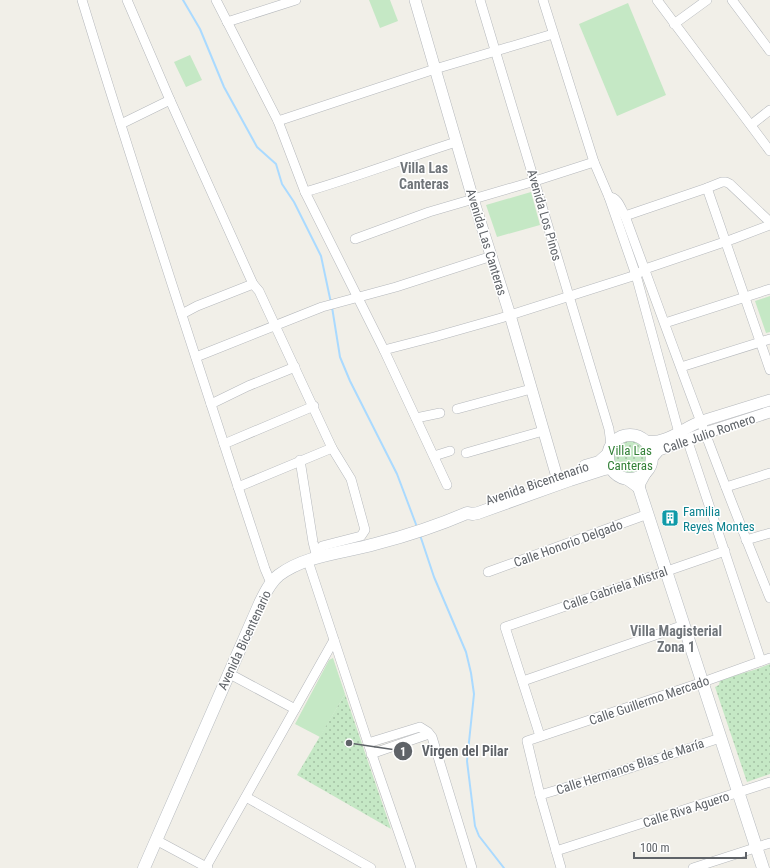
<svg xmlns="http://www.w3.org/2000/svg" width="770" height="868" viewBox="0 0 770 868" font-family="'Roboto Condensed',sans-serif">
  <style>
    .grass { fill: #c5e8c5 }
    .park { fill: url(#park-dots) }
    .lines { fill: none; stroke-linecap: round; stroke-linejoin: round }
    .stream { stroke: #aadaff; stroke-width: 2 }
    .minor-casing { stroke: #b5b8bc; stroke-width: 10 }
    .tertiary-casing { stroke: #b5b8bc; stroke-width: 12 }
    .secondary-casing { stroke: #b6babf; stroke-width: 13 }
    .minor { stroke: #fff; stroke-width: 9 }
    .tertiary { stroke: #fff; stroke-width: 11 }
    .secondary { stroke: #fff; stroke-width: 12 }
    .labels { text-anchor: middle; stroke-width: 3; stroke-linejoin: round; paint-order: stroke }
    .street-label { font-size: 13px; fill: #5f6368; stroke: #fff }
    .park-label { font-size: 13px; fill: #348238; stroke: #fff }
    .culture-label { font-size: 13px; fill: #0d838f; stroke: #fff; text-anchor: start }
    .neighbourhood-label { font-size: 14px; font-weight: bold; fill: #70757a; stroke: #fff }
    .leader { fill: none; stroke: #5f6368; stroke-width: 1.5 }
    .callout-dot { fill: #5f6368; stroke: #fff; stroke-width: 1.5 }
    .mark-label { font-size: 12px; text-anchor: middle; font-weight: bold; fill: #fff }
    .callout-label { font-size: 14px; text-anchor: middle; font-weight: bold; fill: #5f6368; stroke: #fff; stroke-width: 3; stroke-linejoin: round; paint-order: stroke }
  </style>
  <defs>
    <pattern id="park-dots" width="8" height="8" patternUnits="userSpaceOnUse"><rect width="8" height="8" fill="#c5e8c5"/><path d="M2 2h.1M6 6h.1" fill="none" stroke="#a3c0a4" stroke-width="1.8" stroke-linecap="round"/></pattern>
  </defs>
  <rect width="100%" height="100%" fill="#f1efe8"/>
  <g class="grass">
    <polygon points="369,0 390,0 398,21 380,28"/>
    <polygon points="628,3 666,95 617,116 579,24"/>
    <polygon points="190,55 202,80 186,87 174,62"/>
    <polygon points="531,192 540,225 497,237 486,205"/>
    <polygon points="770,296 770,332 766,333 755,301"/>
    <polygon points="333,658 345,694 320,737 295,724 329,660"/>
  </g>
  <g class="park">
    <circle cx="630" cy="457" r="18"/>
    <polygon points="770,664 770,774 747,782 715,687 719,685 720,680 757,669"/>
    <polygon points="345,694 391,829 297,775"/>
  </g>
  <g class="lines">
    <g class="stream">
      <polyline points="183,0 200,29 224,87 257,147 276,164 282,184 294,202 321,256 331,303"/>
      <polyline points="332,307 340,357 350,381 397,474 417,527"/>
      <polyline points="420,535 434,577 466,652 471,673 474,694 467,761 475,826 479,836 504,868"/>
    </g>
    <g class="minor-casing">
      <g id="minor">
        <path d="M82 0C140 190 203 380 265 569L271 583"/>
        <polyline points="127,0 170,100 253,284 259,291 332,448 351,479 365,530 361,536 322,546 317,558"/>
        <polyline points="216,0 278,121 305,192 384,350 447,485"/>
        <polyline points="480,0 609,429 611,445"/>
        <polyline points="543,0 594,162 609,197 636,275 679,433 687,439 761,661"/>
        <polyline points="657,0 770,151"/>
        <polyline points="732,0 770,51"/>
        <polyline points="227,22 296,0"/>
        <polyline points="674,24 707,0"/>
        <polyline points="278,121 435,69 553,34"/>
        <polyline points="121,124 170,100"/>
        <polyline points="751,125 770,110"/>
        <polyline points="707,188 770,370"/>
        <path d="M305 192C356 177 406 158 456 142"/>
        <path d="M609 197C618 197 621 209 625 216 672 344 718 472 770 598"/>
        <polyline points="625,216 707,188 722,182 726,182 730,184 770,222"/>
        <polyline points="355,239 429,212 535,181 594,162"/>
        <polyline points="182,314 197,306 253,284"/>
        <polyline points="665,323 770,289"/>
        <polyline points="384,350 434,337 501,318 636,275 645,269 733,239 770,225"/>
        <polyline points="196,357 322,307 396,287 492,256"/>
        <polyline points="681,367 770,339"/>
        <polyline points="211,404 248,386 295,367"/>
        <polyline points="457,409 531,389"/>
        <polyline points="416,418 440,413"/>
        <polyline points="224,444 314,406"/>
        <polyline points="466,453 543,431"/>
        <polyline points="434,456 450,451"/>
        <polyline points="300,460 313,542 317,558"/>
        <polyline points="238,487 332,448"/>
        <polyline points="726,487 770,473"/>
        <polyline points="746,540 770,533"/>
        <polyline points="308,561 368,743 411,868"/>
        <polyline points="488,572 648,514"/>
        <polyline points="228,673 295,709"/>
        <polyline points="523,681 684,625"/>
        <polyline points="540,736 505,627 725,551"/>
        <polyline points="368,743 420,727 428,732 432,737 472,868"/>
        <polyline points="371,754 429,734"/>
        <polyline points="540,795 618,772 720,738"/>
        <polyline points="246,797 371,868"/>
        <polyline points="156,840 208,868"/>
        <polyline points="556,851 770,782"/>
        <polyline points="206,867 334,640"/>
        <polyline points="561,868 540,795 527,741 703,682 770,658"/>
        <polyline points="693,868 770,843"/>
      </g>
    </g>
    <g class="tertiary-casing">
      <g id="tertiary">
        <polyline points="415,0 473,199 510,315 559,484"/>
        <path d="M646 441C666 445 684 427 702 421 725 414 747 407 770 400"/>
        <polyline points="652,458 659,450 705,433 770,412"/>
        <polyline points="628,480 639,488 640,483 645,474"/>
      </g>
    </g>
    <g class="secondary-casing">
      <g id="secondary">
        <circle cx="630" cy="457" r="22"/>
        <polyline points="585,466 599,462 608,454"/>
        <polyline points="639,488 763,868"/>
        <path d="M144 868 260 603C265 593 270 582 279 575 306 555 343 553 375 544 406 536 437 526 467 513L473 514 478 513 570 480 604 469 610 468"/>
      </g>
    </g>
    <use href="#minor" class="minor"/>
    <use href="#tertiary" class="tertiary"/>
    <use href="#secondary" class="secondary"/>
  </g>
  <defs>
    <g id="building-square" transform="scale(0.9)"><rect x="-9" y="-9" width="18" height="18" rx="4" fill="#0f9aa8" stroke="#fff"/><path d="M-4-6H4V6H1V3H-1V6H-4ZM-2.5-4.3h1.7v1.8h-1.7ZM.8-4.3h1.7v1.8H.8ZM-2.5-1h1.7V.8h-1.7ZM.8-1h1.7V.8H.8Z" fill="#fff"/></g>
  </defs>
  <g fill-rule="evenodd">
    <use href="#building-square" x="670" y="518"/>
  </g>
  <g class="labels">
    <g class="street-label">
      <text transform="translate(545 215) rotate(74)" y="5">Avenida Los Pinos</text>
      <text transform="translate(487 242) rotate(73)" y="5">Avenida Las Canteras</text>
      <text transform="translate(709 433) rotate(-19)" y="5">Calle Julio Romero</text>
      <text transform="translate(537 483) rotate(-19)" y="5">Avenida Bicentenario</text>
      <text transform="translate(568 543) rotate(-20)" y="5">Calle Honorio Delgado</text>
      <text transform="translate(615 588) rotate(-19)" y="5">Calle Gabriela Mistral</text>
      <text transform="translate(244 640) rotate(-65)" y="5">Avenida Bicentenario</text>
      <text transform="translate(649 700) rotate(-19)" y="5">Calle Guillermo Mercado</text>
      <text transform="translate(630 766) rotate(-18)" y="5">Calle Hermanos Blas de María</text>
      <text transform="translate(686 809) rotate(-18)" y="5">Calle Riva Aguero</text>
    </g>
    <g class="park-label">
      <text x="630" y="455">Villa Las<tspan x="630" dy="15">Canteras</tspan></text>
    </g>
    <g class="culture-label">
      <text x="683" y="516">Familia<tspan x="683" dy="15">Reyes Montes</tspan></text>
    </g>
    <g class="neighbourhood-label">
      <text x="424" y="173">Villa Las<tspan x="424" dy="16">Canteras</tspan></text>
      <text x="676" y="636">Villa Magisterial<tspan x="676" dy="16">Zona 1</tspan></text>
    </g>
  </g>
  <path class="leader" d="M349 743L403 751"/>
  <g class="callout-dot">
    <circle cx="349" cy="743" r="4"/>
    <circle cx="403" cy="751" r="10"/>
  </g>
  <g class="mark-label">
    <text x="403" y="756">1</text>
  </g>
  <g class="callout-label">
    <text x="465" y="756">Virgen del Pilar</text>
  </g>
  <path d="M634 852v6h112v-6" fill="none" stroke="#5f6368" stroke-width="2"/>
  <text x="640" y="852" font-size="12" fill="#5f6368" stroke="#ffffff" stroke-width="3" paint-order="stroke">100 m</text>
</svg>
